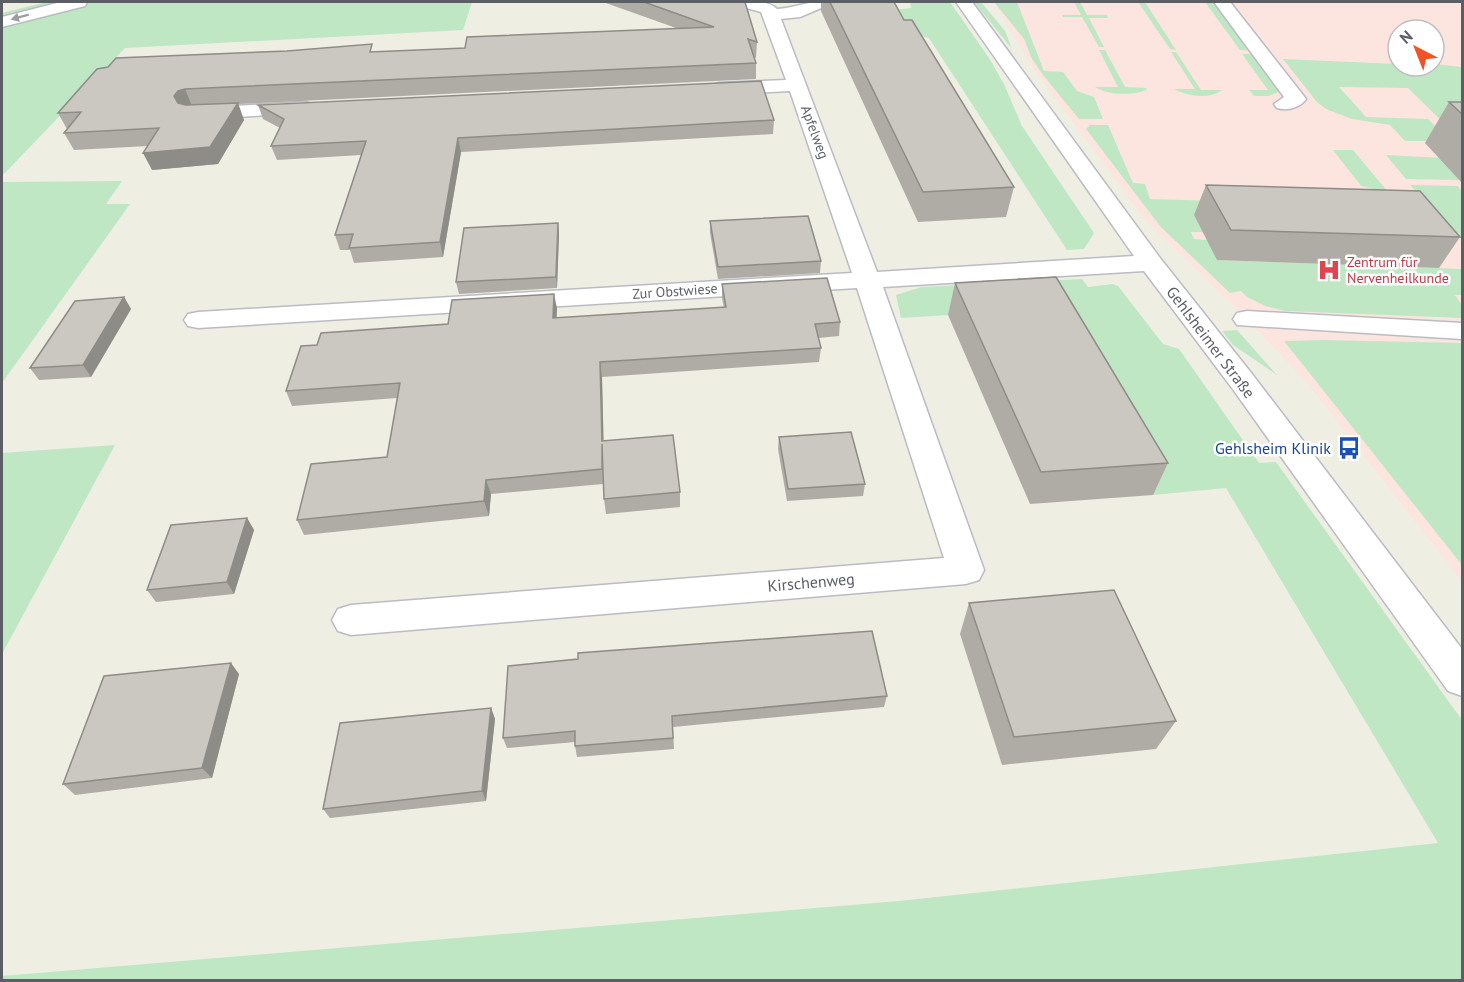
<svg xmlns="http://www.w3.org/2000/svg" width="1464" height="982" viewBox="0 0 1464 982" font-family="'PT Sans',sans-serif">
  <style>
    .medical { fill: #fce5df; fill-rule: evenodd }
    .green { fill: #bfe7c4 }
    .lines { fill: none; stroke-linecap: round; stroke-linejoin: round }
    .minor-casing { stroke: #bbbcc3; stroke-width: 3 }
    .minor { fill: #fff; fill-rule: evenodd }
    .wall { fill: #aeaca5 }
    .shaded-wall { fill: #8d8c86 }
    .building { fill: #cac8c0; stroke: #8d8c86; stroke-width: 1.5 }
    .oneway { fill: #9d9ea3 }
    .labels { text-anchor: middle; stroke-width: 5; stroke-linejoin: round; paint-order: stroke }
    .far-street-label { font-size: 14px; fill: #5b5e65; stroke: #fff }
    .far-health-label { font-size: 14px; fill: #be3a42; stroke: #fff; text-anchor: start }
    .street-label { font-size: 16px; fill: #5b5e65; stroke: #fff }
    .transit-label { font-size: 16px; fill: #164399; stroke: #fff; text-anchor: end }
  </style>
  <rect width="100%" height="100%" fill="#efeee3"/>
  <path class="medical" d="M994 2H1462V582L1307 383 1247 319 1145 220 1030 64ZM1398 30H1434V66H1398Z"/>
  <g class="green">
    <polygon points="46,2 472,2 463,30 125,48 2,176 2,13"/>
    <polygon points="910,2 950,2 989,58 1004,84 1022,126 1094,233 1084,249 1067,250 929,38 911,33 894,10 911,8"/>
    <polygon points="974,2 981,2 1005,31 1012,49"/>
    <polygon points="994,2 1017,2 1044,71 1063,72 1077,91 1094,97 1103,119 1079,119 1043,75 1032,59 1024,39"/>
    <polygon points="1074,2 1080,2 1087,15 1107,15 1108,18 1089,18 1104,47 1099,47 1082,17 1063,17 1062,15 1081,15"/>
    <polygon points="1138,2 1145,2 1176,50 1170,49"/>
    <polygon points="1205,2 1215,2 1254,51 1240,50"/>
    <path d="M1099 50H1105L1125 87 1147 88 1146 90C1133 96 1107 95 1095 87H1118Z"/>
    <path d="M1171 52H1176L1201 90H1222C1210 100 1187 96 1174 89H1195Z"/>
    <polygon points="1242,54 1256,54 1281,91 1268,96 1254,96 1249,90 1268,90"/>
    <polygon points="1283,59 1398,64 1398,66 1434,66 1434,64 1462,67 1462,141 1408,88 1339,87 1366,117 1428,119 1450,141 1405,141 1390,125 1352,119 1326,109 1317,102"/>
    <polygon points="1090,125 1108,125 1133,183 1145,184 1150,199 1376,206 1194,215 1203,232 1191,232 1194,239 1207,240 1218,260 1462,269 1462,295 1455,295 1462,305 1462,318 1285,311 1265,306 1247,297 1241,291 1230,293 1160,226 1086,129"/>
    <polygon points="1333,150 1353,150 1388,192 1361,186"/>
    <polygon points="1386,155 1462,159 1449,165 1449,169 1460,180 1406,179"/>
    <polygon points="122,181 106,204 130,204 2,383 2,182"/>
    <polygon points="1410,185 1458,186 1462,192 1462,240"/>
    <polygon points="1082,279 1088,287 1112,284 1118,286 1163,344 1179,349 1259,463 1276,462 1462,720 1462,980 2,980 2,976 899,901 1438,843 1226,488 1153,495 1046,309 901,318 896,295 922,287"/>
    <polygon points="1237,330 1277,375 1233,345 1222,331"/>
    <polygon points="1324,340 1462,343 1462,565 1284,341"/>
    <polygon points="115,445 2,654 2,453"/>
  </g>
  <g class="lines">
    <g class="minor-casing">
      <g id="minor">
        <polygon points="61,2 87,2 85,6 2,27 2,17"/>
        <path d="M737 2C749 1 768 0 777 9 796 8 809 0 828 2L826 6 800 17 781 19 877 272 1134 256 956 2H972L1160 258 1252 374 1462 649V696L1448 691 1232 388 1144 271 883 287 984 570 979 580 966 584 351 635 338 631 332 620 338 609 351 605 944 558 857 288 198 328 188 326 184 320 188 314 198 312 852 273 790 91 719 95 712 93 709 89 712 85 719 83 786 80 761 12 739 6Z"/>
        <path d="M1214 2H1230L1303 95 1306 99C1300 108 1287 111 1277 108L1274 104 1284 97Z"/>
        <polygon points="305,102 312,104 315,108 312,112 195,120 188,118 185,114 188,110 195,108"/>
        <polygon points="1247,311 1462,323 1462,339 1237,325 1233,319 1237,313"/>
      </g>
    </g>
    <use href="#minor" class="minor"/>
  </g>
  <g class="wall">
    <polygon points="603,2 745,2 757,42 756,58 754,57 756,63 756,79 238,104 244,120 218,164 152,170 148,146 74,150 64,133 67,129 58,113 374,52 465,48 676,28"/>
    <polygon points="821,2 894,2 904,20 1014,187 1006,217 918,222 821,11"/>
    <polygon points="1449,102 1462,102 1462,183 1425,143"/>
    <polygon points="258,105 774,120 773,134 461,152 443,257 354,263 350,250 340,250 335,235 361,155 277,160 271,146 280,128 263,119"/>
    <polygon points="1206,185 1460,237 1439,268 1217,260 1194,215"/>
    <polygon points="710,221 821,261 820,273 718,279 710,233"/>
    <polygon points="558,223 559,234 557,288 459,294 456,282"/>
    <polygon points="955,283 1168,463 1153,495 1030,504 948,315"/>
    <polygon points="722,284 840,322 839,336 818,338 821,348 819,362 602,377 603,441 680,492 680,507 606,514 604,499 603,484 491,494 489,516 304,535 297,520 387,457 397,398 292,406 286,391 317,345 448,324 557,308 556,318 724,308 722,298"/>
    <polygon points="124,297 131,309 91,377 39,380 30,368"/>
    <polygon points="779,437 865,484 863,496 787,501 778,449"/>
    <polygon points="247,518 254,530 234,594 156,602 147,590"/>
    <polygon points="969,603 1176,721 1156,749 1002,765 960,634"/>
    <polygon points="508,666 887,696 884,707 673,727 674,749 577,757 575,746 575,742 507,748 503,738"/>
    <polygon points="239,674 212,778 75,795 63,784"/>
    <polygon points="491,708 495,719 486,801 330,818 323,809"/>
  </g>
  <g class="shaded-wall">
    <polygon points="185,89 192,106 181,113 174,96 178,91"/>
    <polygon points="238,103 244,120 218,164 152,170 143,153"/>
    <polygon points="458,138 461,152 443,257 440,242"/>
    <polygon points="558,223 559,234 557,288 556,277"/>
    <polygon points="554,294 557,308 556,333 553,318"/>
    <polygon points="124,297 131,309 91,377 83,365"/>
    <polygon points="600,362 602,377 604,456 602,441"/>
    <polygon points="486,480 491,494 489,516 484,501"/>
    <polygon points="247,518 254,530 234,594 227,582"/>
    <polygon points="231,663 239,674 212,778 202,768"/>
    <polygon points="491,708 495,719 486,801 482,791"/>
  </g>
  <g class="building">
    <polygon points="644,2 745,2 757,42 748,39 756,63 185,89 178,91 174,96 178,103 186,105 238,103 210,147 143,153 159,128 64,133 81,112 58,113 97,69 108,67 116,58 287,51 372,44 370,52 465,48 467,37 714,27"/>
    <polygon points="830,2 894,2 904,20 912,20 1014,187 923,192"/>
    <polygon points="761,81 774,120 458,138 440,242 349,248 353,234 335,235 366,141 271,146 284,119 258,105"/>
    <polygon points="1449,102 1462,102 1462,114"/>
    <polygon points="1206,185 1420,191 1460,237 1231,230"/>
    <polygon points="808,216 821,261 718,267 710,221"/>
    <polygon points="558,223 556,277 456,282 464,228"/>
    <polygon points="1056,277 1168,463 1041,472 955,283"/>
    <polygon points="827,278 840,322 815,324 821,348 600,362 602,441 673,435 680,492 604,499 602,444 602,469 486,480 484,501 297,520 311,464 387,457 400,383 286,391 301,346 317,345 321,333 448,324 452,300 554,294 553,318 726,307 722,284"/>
    <polygon points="124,297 83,365 30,368 75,301"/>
    <polygon points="851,432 865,484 788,489 779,437"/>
    <polygon points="247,518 227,582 147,590 171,525"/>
    <polygon points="1114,590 1176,721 1014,737 969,603"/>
    <polygon points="872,631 887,696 672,716 673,738 575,746 575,731 503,738 508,666 578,659 578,653"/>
    <polygon points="231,663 202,768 63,784 104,676"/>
    <polygon points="491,708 482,791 323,809 340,723"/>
  </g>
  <defs><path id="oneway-solid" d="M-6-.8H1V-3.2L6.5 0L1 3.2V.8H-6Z" transform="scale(1.5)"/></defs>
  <use class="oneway" href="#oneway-solid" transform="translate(20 17) rotate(165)"/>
  <defs>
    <g id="hospital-bare" transform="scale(1.8)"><path d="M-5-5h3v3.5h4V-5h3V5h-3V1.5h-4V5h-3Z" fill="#e0444e" stroke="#fff" stroke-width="2.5" paint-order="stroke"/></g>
    <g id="bus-bare" transform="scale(1.8)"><path d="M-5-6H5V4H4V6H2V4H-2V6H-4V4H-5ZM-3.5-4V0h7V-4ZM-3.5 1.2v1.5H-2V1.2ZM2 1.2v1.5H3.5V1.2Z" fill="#1a4fb4" stroke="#fff" stroke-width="2.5" paint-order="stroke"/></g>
  </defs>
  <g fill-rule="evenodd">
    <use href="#hospital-bare" x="1329" y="270"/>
    <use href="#bus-bare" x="1349" y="448"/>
  </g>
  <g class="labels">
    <g class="far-street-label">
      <text transform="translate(815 132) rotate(70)" y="5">Apfelweg</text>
      <text transform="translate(675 291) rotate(-4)" y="5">Zur Obstwiese</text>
    </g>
    <g class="far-health-label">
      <text x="1347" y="267">Zentrum für<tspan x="1347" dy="16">Nervenheilkunde</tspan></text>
    </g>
    <g class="street-label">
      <text transform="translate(1211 342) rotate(53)" y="6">Gehlsheimer Straße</text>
      <text transform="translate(811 582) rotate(-5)" y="6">Kirschenweg</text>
    </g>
    <g class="transit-label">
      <text x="1331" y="454">Gehlsheim Klinik</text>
    </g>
  </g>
  <rect width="1464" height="982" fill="none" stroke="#5b5e65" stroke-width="6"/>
  <g transform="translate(1416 48) rotate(318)"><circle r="28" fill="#ffffff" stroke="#bdbfc1" stroke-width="1.5"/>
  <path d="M0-4.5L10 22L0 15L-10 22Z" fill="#f15327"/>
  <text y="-9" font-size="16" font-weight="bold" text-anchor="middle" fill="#5b5e65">N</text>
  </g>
</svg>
